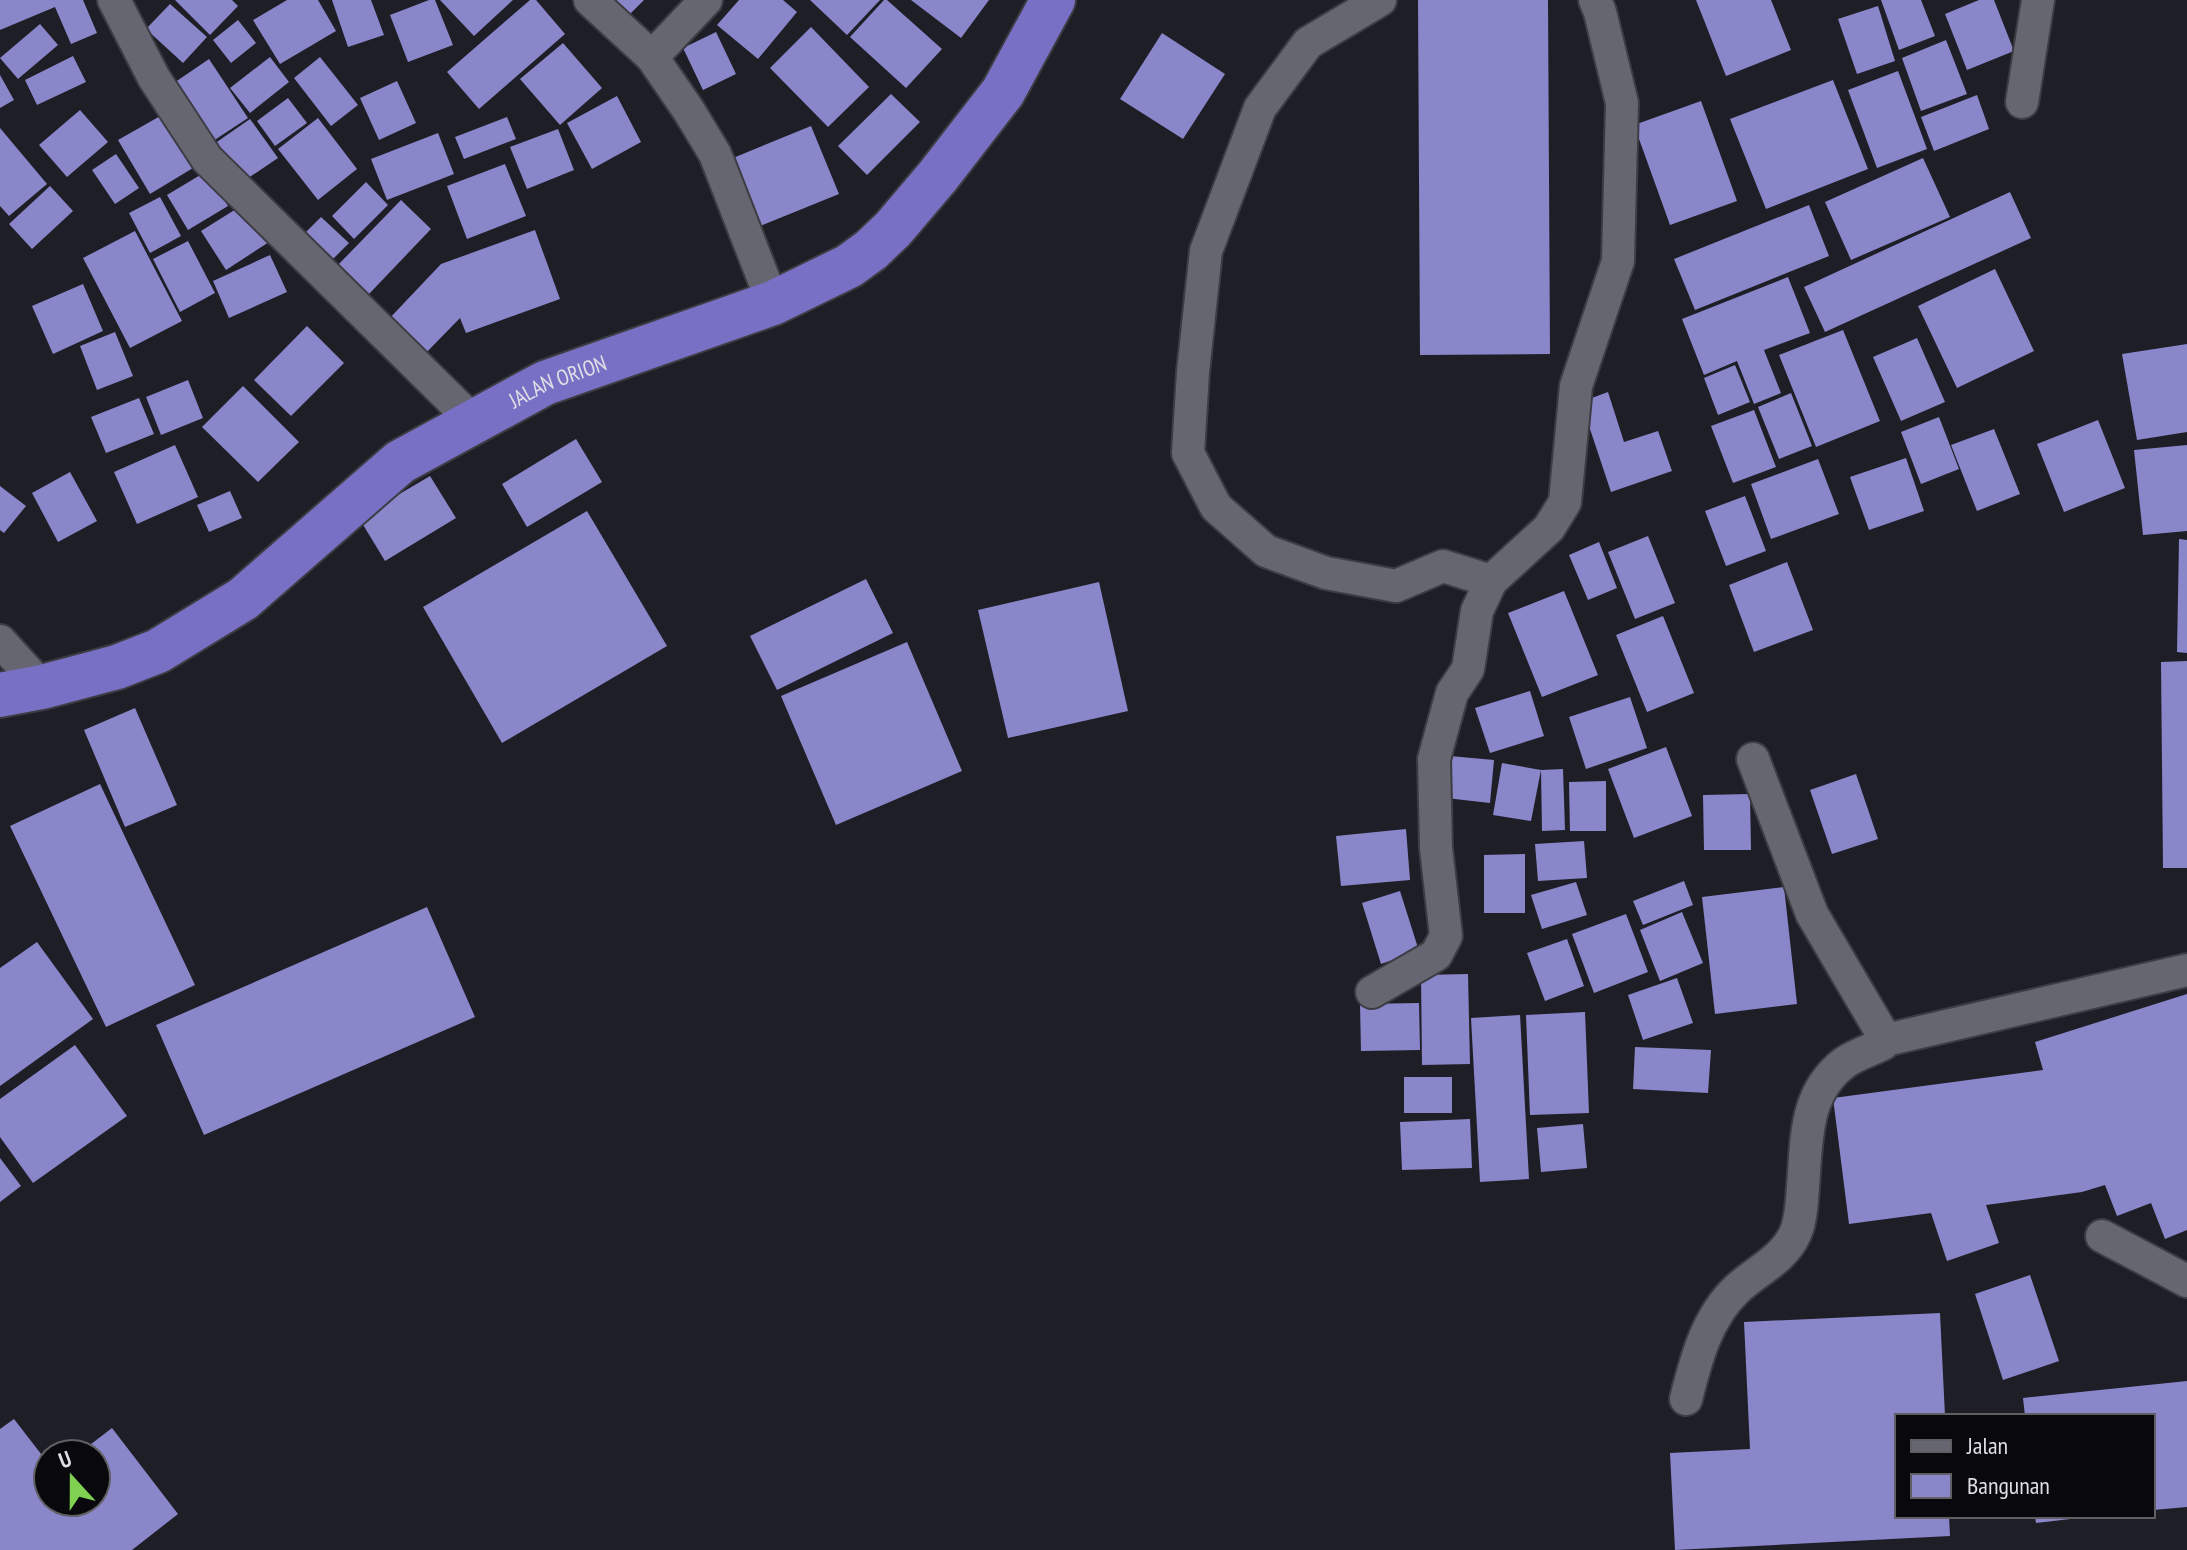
<svg xmlns="http://www.w3.org/2000/svg" width="2187" height="1550" viewBox="0 0 2187 1550" font-family="'PT Sans Narrow',sans-serif">
  <style>
    .building { fill: #8a86ca }
    .lines { fill: none; stroke-linecap: round; stroke-linejoin: round }
    .minor-casing { stroke: #3c3c43; stroke-width: 36 }
    .trunk-casing { stroke: #3c3c43; stroke-width: 48 }
    .minor { stroke: #666671; stroke-width: 32 }
    .trunk { stroke: #7870c4; stroke-width: 44 }
    .labels { text-anchor: middle; stroke-width: 8; stroke-linejoin: round; paint-order: stroke }
    .street-label { font-size: 22px; fill: #dfdfe6; stroke: #09090d }
  </style>
  <rect width="100%" height="100%" fill="#1e1e27"/>
  <g class="building">
    <polygon points="0,0 83,0 97,33 71,44 55,7 0,30"/>
    <polygon points="175,0 232,0 238,6 210,35"/>
    <polygon points="287,0 318,0 336,31 280,64 253,20"/>
    <polygon points="332,0 371,0 384,35 348,47"/>
    <polygon points="429,0 435,0 453,45 408,62 390,15"/>
    <polygon points="440,0 513,0 474,36"/>
    <polygon points="530,0 536,0 565,34 479,109 447,72"/>
    <polygon points="608,0 644,0 627,17"/>
    <polygon points="739,0 783,0 797,12 758,59 717,25"/>
    <polygon points="810,0 880,0 847,35"/>
    <polygon points="884,0 887,0 942,49 906,88 850,37"/>
    <polygon points="911,0 989,0 961,38"/>
    <polygon points="1418,0 1548,0 1550,354 1420,355"/>
    <polygon points="1696,0 1771,0 1791,50 1726,76"/>
    <polygon points="1881,0 1921,0 1935,36 1899,50"/>
    <polygon points="1979,0 1994,0 2014,51 1967,70 1945,14"/>
    <polygon points="170,4 207,37 183,63 146,29"/>
    <polygon points="1878,6 1895,61 1857,74 1838,19"/>
    <polygon points="238,20 256,43 231,63 213,40"/>
    <polygon points="40,24 58,45 18,79 0,58"/>
    <polygon points="811,27 869,87 828,127 770,68"/>
    <polygon points="716,32 736,74 703,90 683,48"/>
    <polygon points="1162,33 1225,74 1183,139 1120,99"/>
    <polygon points="1946,40 1967,94 1921,111 1902,58"/>
    <polygon points="563,43 602,88 560,125 520,79"/>
    <polygon points="73,56 86,82 37,105 25,80"/>
    <polygon points="270,57 289,82 250,113 230,88"/>
    <polygon points="320,57 358,105 331,126 294,78"/>
    <polygon points="209,59 248,118 207,145 168,87"/>
    <polygon points="1898,71 1927,149 1877,168 1848,90"/>
    <polygon points="0,75 14,100 0,108"/>
    <polygon points="1833,80 1868,169 1766,209 1730,119"/>
    <polygon points="397,81 416,123 379,140 360,98"/>
    <polygon points="891,94 920,122 867,175 838,146"/>
    <polygon points="1977,95 1989,129 1934,151 1921,117"/>
    <polygon points="617,96 641,142 592,169 567,123"/>
    <polygon points="288,98 307,123 275,146 257,121"/>
    <polygon points="1701,101 1737,201 1670,225 1634,125"/>
    <polygon points="80,110 108,142 67,177 39,145"/>
    <polygon points="162,115 193,168 150,194 118,140"/>
    <polygon points="507,117 516,139 464,159 455,137"/>
    <polygon points="318,118 357,169 318,200 278,149"/>
    <polygon points="250,119 278,158 238,185 211,146"/>
    <polygon points="811,126 839,194 760,226 733,158"/>
    <polygon points="0,128 47,184 9,216 0,206"/>
    <polygon points="558,129 574,170 527,189 510,147"/>
    <polygon points="438,133 454,174 387,200 371,159"/>
    <polygon points="116,154 139,188 115,204 92,170"/>
    <polygon points="1923,158 1950,217 1851,260 1825,202"/>
    <polygon points="505,164 526,216 467,239 447,186"/>
    <polygon points="207,171 228,206 188,230 167,195"/>
    <polygon points="366,182 388,205 354,239 332,216"/>
    <polygon points="50,186 73,211 32,249 9,224"/>
    <polygon points="2010,192 2031,238 1825,332 1804,287"/>
    <polygon points="160,197 181,236 150,253 129,213"/>
    <polygon points="401,200 431,229 369,294 338,265"/>
    <polygon points="244,204 269,242 226,270 201,231"/>
    <polygon points="1809,205 1829,256 1695,310 1674,259"/>
    <polygon points="321,217 349,243 325,267 298,240"/>
    <polygon points="535,230 560,299 466,333 460,318 423,356 387,321 441,264"/>
    <polygon points="135,231 182,321 130,348 83,258"/>
    <polygon points="188,241 215,293 180,312 153,259"/>
    <polygon points="270,255 287,292 229,318 213,281"/>
    <polygon points="1995,269 2034,351 1957,388 1918,306"/>
    <polygon points="1788,277 1810,333 1764,350 1781,393 1754,404 1737,361 1704,375 1682,319"/>
    <polygon points="83,284 103,331 53,354 32,306"/>
    <polygon points="307,326 344,363 291,416 254,380"/>
    <polygon points="1843,330 1880,421 1816,447 1779,355"/>
    <polygon points="115,332 133,376 97,390 80,346"/>
    <polygon points="1917,338 1945,402 1901,421 1873,357"/>
    <polygon points="2187,344 2187,432 2137,440 2122,354"/>
    <polygon points="1735,365 1750,402 1718,415 1704,378"/>
    <polygon points="188,380 203,418 161,435 146,397"/>
    <polygon points="243,386 299,442 258,482 202,427"/>
    <polygon points="1608,392 1624,442 1658,431 1672,471 1611,492 1581,402"/>
    <polygon points="1791,393 1812,446 1779,459 1758,407"/>
    <polygon points="139,398 154,434 106,453 91,417"/>
    <polygon points="1754,410 1776,467 1733,483 1711,426"/>
    <polygon points="1939,417 1959,469 1921,484 1901,432"/>
    <polygon points="2098,420 2125,488 2064,512 2037,444"/>
    <polygon points="1994,429 2020,494 1977,511 1951,445"/>
    <polygon points="576,439 602,482 527,527 502,484"/>
    <polygon points="175,445 198,497 137,524 114,472"/>
    <polygon points="2187,445 2187,531 2143,535 2134,450"/>
    <polygon points="1906,458 1924,511 1869,530 1850,477"/>
    <polygon points="1818,459 1839,514 1771,539 1751,484"/>
    <polygon points="70,472 97,521 58,542 32,493"/>
    <polygon points="430,476 456,518 385,561 359,518"/>
    <polygon points="0,486 26,506 4,533 0,530"/>
    <polygon points="230,491 242,518 209,532 197,505"/>
    <polygon points="1745,496 1766,551 1726,566 1705,511"/>
    <polygon points="587,511 667,646 502,743 423,607"/>
    <polygon points="1648,536 1675,603 1635,619 1608,552"/>
    <polygon points="2179,539 2187,540 2187,653 2177,652"/>
    <polygon points="1599,542 1617,588 1588,600 1569,555"/>
    <polygon points="1787,562 1813,630 1754,652 1729,585"/>
    <polygon points="866,579 893,633 777,690 750,636"/>
    <polygon points="1099,582 1128,711 1008,738 978,610"/>
    <polygon points="1564,591 1598,675 1542,697 1508,613"/>
    <polygon points="1663,616 1694,693 1647,712 1616,635"/>
    <polygon points="907,642 962,771 836,825 781,696"/>
    <polygon points="2187,661 2187,868 2163,868 2161,662"/>
    <polygon points="1530,691 1544,736 1490,753 1475,708"/>
    <polygon points="1630,697 1647,748 1586,769 1569,717"/>
    <polygon points="135,708 177,805 125,827 84,730"/>
    <polygon points="1666,747 1692,816 1634,838 1608,769"/>
    <polygon points="1450,756 1494,760 1490,803 1446,798"/>
    <polygon points="1502,763 1541,770 1531,821 1493,815"/>
    <polygon points="1563,769 1565,830 1542,831 1541,770"/>
    <polygon points="1856,774 1878,839 1832,854 1810,790"/>
    <polygon points="1606,781 1606,831 1570,831 1569,782"/>
    <polygon points="100,784 195,985 106,1027 10,826"/>
    <polygon points="1750,794 1751,850 1704,850 1703,795"/>
    <polygon points="1406,829 1410,880 1341,886 1336,836"/>
    <polygon points="1584,841 1587,878 1538,881 1535,844"/>
    <polygon points="1525,854 1525,913 1484,913 1484,855"/>
    <polygon points="1684,881 1693,905 1643,925 1633,901"/>
    <polygon points="1576,882 1587,915 1542,929 1531,895"/>
    <polygon points="1784,887 1797,1004 1715,1014 1702,897"/>
    <polygon points="1400,891 1419,951 1381,964 1362,903"/>
    <polygon points="427,907 475,1017 204,1135 156,1025"/>
    <polygon points="1682,912 1703,963 1660,981 1640,930"/>
    <polygon points="1626,914 1648,972 1594,993 1572,934"/>
    <polygon points="1567,939 1584,986 1545,1001 1527,953"/>
    <polygon points="37,942 93,1019 0,1086 0,968"/>
    <polygon points="1468,974 1470,1064 1422,1065 1421,975"/>
    <polygon points="1677,978 1693,1023 1643,1040 1628,995"/>
    <polygon points="2187,994 2187,1230 2165,1239 2151,1203 2117,1216 2105,1185 2082,1192 1986,1205 1999,1243 1947,1261 1931,1213 1849,1224 1833,1098 2043,1070 2035,1042"/>
    <polygon points="1419,1003 1420,1050 1361,1051 1360,1004"/>
    <polygon points="1585,1012 1589,1113 1530,1115 1526,1015"/>
    <polygon points="1520,1015 1529,1179 1480,1182 1471,1018"/>
    <polygon points="75,1045 127,1116 33,1183 0,1137 0,1099"/>
    <polygon points="1635,1047 1711,1050 1708,1093 1633,1089"/>
    <rect x="1404" y="1077" width="48" height="36"/>
    <polygon points="1470,1119 1472,1168 1402,1170 1400,1122"/>
    <polygon points="1583,1124 1587,1168 1541,1172 1537,1128"/>
    <polygon points="0,1158 21,1186 0,1202"/>
    <polygon points="2030,1275 2059,1361 2003,1380 1975,1294"/>
    <polygon points="1940,1313 1945,1416 1897,1416 1897,1516 1949,1516 1950,1536 1675,1550 1670,1453 1750,1449 1744,1322"/>
    <polygon points="2187,1381 2187,1507 2153,1510 2153,1416 2025,1416 2023,1398"/>
    <polygon points="14,1419 48,1463 48,1502 96,1502 96,1454 78,1454 112,1428 178,1514 132,1550 0,1550 0,1429"/>
    <polygon points="2035,1516 2079,1516 2079,1518 2036,1523"/>
  </g>
  <g class="lines">
    <g class="minor-casing">
      <g id="minor">
        <polyline points="114,0 154,78 207,159 473,421"/>
        <polyline points="590,0 652,57 689,111 715,154 773,303"/>
        <polyline points="1380,0 1308,43 1260,108 1206,251 1193,372 1188,453 1216,507 1266,551 1326,573 1396,586 1443,566 1491,581"/>
        <polyline points="652,57 706,0"/>
        <polyline points="2022,102 2038,0"/>
        <polyline points="0,641 42,687"/>
        <polyline points="1753,759 1812,914 1886,1040"/>
        <polyline points="1372,992 1436,955 1446,936 1436,848 1434,759 1452,693 1468,669 1477,611 1491,581 1549,528 1565,502 1576,386 1618,261 1622,103 1600,12 1595,0"/>
        <polyline points="2102,1236 2187,1281"/>
        <path d="M1686 1399C1696 1359 1707 1317 1737 1289 1756 1271 1783 1260 1795 1234 1801 1221 1802 1201 1803 1186 1807 1139 1804 1094 1844 1063 1855 1055 1871 1050 1883 1044L1886 1040 2187 970"/>
      </g>
    </g>
    <g class="trunk-casing">
      <g id="trunk">
        <path id="s1" d="M0 695 42 687 117 667 158 651 243 599 400 462 545 383 773 303 849 266 871 250 893 229 938 176 1003 92 1053 0"/>
      </g>
    </g>
    <use href="#minor" class="minor"/>
    <use href="#trunk" class="trunk"/>
  </g>
  <g class="labels">
    <g class="street-label">
      <text dy="8" stroke="none"><textPath href="#s1" startOffset="650">JALAN ORION</textPath></text>
    </g>
  </g>
  <rect x="1895" y="1414" width="260" height="104" fill="#09090d" stroke="#5f5f64" stroke-width="2"/>
  <rect x="1911" y="1440" width="40" height="12" fill="#666671" stroke="#5f5f64" stroke-width="2"/>
  <text x="1967" y="1454" font-size="24" fill="#dfdfe6">Jalan</text>
  <rect x="1911" y="1474" width="40" height="24" fill="#8a86ca" stroke="#5f5f64" stroke-width="2"/>
  <text x="1967" y="1494" font-size="24" fill="#dfdfe6">Bangunan</text>
  <g transform="translate(72 1478) rotate(339)"><circle r="38" fill="#09090d" stroke="#5f5f64" stroke-width="2"/>
  <path d="M0-6L14 30L0 20L-14 30Z" fill="#80d051"/>
  <text y="-12" font-size="22" font-weight="bold" text-anchor="middle" fill="#dfdfe6">U</text>
  </g>
</svg>
